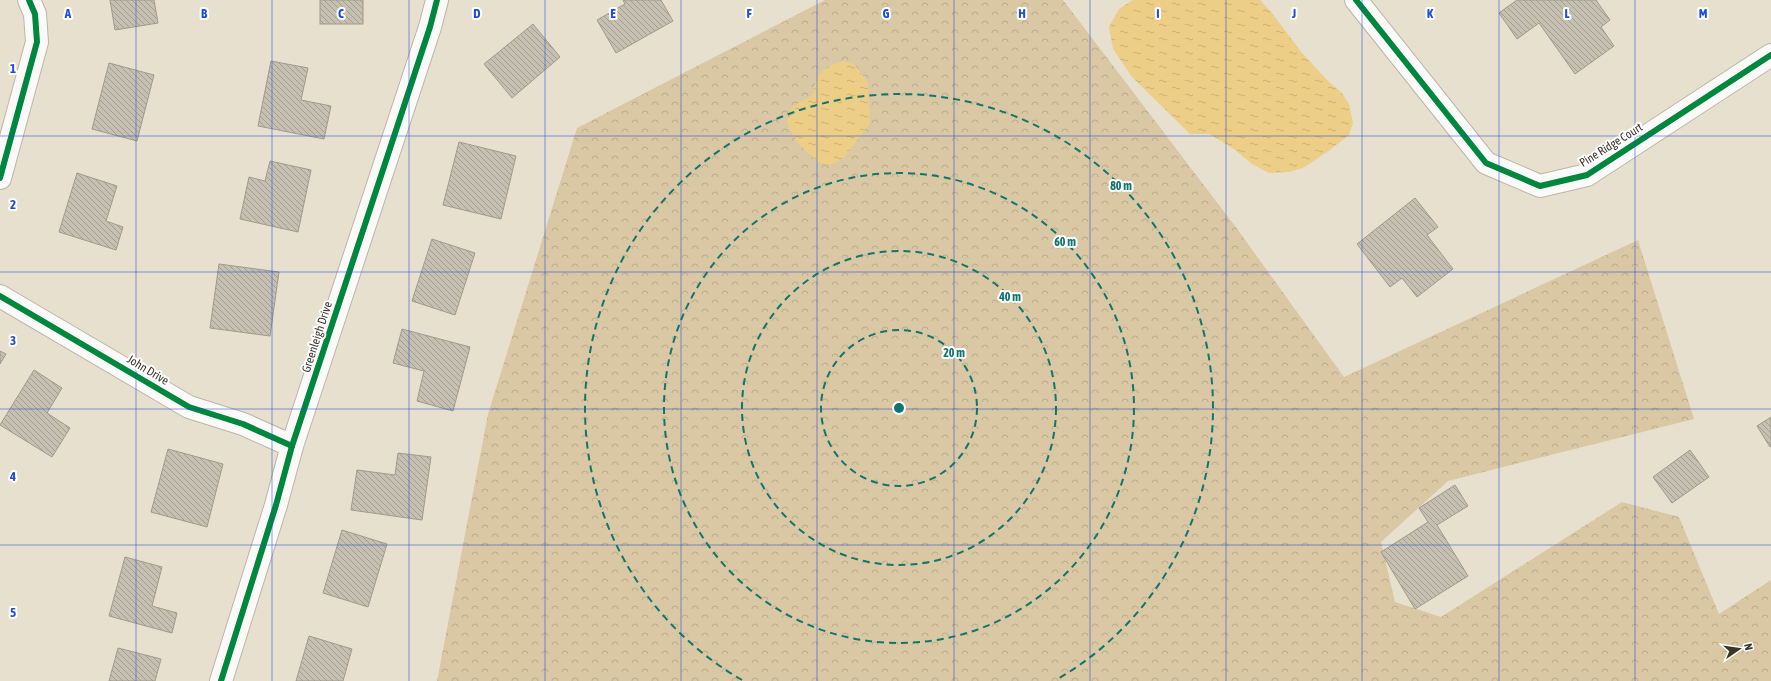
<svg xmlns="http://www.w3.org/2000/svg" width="1771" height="681" viewBox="0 0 1771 681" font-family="'Asap Condensed',sans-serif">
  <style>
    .forest { fill: url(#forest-crowns) }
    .water { fill: url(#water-ripples) }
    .building { fill: url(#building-back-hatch); stroke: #a09a8d }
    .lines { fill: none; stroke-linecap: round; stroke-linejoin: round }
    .minor-casing { stroke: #bbb5a7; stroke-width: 24 }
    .minor { stroke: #fcfaf8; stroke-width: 22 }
    .cycleway-casing { stroke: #fff; stroke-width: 8 }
    .cycleway { stroke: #00873e; stroke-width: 6 }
    .grid { fill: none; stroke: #1d4ed8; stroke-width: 1; stroke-opacity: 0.55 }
    .ring { fill: none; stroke: #0f766e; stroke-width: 2; stroke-dasharray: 7 5 }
    .labels { text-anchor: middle; stroke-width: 4; stroke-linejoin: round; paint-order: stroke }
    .street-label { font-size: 12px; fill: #3c3629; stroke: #fff }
    .grid-label { font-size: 13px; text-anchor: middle; font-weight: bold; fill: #1d4ed8; stroke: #fff; stroke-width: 4; stroke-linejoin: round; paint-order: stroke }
    .centre { fill: #0f766e; stroke: #fff; stroke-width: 2 }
    .ring-label { font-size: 12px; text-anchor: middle; font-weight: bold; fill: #0f766e; stroke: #fff; stroke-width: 4; stroke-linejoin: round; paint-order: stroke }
  </style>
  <defs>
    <pattern id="forest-crowns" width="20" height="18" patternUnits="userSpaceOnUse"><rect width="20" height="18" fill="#d9c8a3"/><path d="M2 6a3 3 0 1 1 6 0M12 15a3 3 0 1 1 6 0" fill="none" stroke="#bbac8c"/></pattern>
    <pattern id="water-ripples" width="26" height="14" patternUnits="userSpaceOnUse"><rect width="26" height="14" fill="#ecce86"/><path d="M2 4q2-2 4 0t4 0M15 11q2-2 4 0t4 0" fill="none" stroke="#cbb274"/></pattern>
    <pattern id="building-back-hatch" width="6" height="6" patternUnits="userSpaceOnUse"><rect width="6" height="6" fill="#c6c0b2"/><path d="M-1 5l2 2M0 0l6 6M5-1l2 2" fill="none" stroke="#a29d91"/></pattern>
  </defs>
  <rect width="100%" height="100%" fill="#e8e0ce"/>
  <polygon class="forest" points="825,0 1063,0 1235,226 1344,377 1638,240 1694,419 1448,481 1381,542 1395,602 1441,617 1622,502 1679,517 1719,614 1771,580 1771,681 437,681 488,414 577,128"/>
  <g class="water">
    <polygon points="1133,0 1260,0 1272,13 1302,53 1328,81 1342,93 1349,104 1353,123 1349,135 1330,150 1303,168 1289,172 1269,173 1252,164 1234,149 1210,134 1190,134 1132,77 1113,49 1109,27 1119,9"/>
    <path d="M844 61 855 65 868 83 870 123 844 158 831 165 821 164 809 154 798 143 789 128 787 119 793 106 813 95C817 72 821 68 844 61Z"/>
  </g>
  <g class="building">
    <polygon points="110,0 154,0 158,23 115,30"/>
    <rect x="320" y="0" width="43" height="24"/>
    <polygon points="623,0 661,0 673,21 616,53 597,20 625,4"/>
    <polygon points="1517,0 1596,0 1610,20 1601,27 1614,46 1575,74 1539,23 1517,39 1499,13"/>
    <polygon points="533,24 560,57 512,98 484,64"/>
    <polygon points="271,61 308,68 301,100 331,106 324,139 258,126"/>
    <polygon points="109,63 154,75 137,141 92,129"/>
    <polygon points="459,142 516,156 501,219 443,205"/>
    <polygon points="270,161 311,170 298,232 240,219 249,177 265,181"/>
    <polygon points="77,173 117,186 106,221 123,227 116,250 59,232"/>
    <polygon points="1415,198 1438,227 1427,235 1453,269 1417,297 1402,278 1390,287 1357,244"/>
    <polygon points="432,239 475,253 455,315 412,301"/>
    <polygon points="219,264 279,272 270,336 210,328"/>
    <polygon points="402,329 470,347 453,411 417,401 424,371 393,363"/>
    <polygon points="0,351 6,354 0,364"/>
    <polygon points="34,370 62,388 47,413 70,428 52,457 0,425"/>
    <polygon points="1771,417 1771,446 1770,447 1757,426"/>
    <polygon points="168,449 223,464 207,527 151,512"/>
    <polygon points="1690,450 1709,477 1672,503 1653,477"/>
    <polygon points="398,453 431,457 422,520 351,510 357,470 395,475"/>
    <polygon points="1455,485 1468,506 1437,525 1468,576 1415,609 1381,552 1428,522 1419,508"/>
    <polygon points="342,530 387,544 368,607 323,593"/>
    <polygon points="125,557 162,567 152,606 177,613 172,633 109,616"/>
    <polygon points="309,636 352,649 343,681 296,681"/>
    <polygon points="118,648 161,659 155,681 109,681"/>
  </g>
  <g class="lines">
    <g class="minor-casing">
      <g id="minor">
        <polyline points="1356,0 1486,163 1540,186 1587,175 1771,55"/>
        <polyline points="0,178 37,42 35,14 29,0"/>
        <polyline points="0,296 189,407 243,424 292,446"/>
        <polyline points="221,681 276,505 292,446 430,27 437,0"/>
      </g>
    </g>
    <use href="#minor" class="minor"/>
    <g class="cycleway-casing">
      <g id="cycleway">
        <polyline points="1356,0 1486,163 1540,186 1587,175 1771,55"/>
        <polyline points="0,178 37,42 35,14 29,0"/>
        <polyline points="0,296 189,407 243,424 292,446"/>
        <polyline points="221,681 276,505 292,446 430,27 437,0"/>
      </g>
    </g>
    <use href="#cycleway" class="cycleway"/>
  </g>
  <path class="grid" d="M136 0V681M272 0V681M409 0V681M545 0V681M681 0V681M817 0V681M954 0V681M1090 0V681M1226 0V681M1362 0V681M1499 0V681M1635 0V681M0 136H1771M0 272H1771M0 409H1771M0 545H1771"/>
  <g class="ring">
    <circle cx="899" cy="408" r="78"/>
    <circle cx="899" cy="408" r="157"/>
    <circle cx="899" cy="408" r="235"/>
    <path d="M742 680A314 314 0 1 1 1056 680"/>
  </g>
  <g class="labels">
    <g class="street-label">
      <text transform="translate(1611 145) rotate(-32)" y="4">Pine Ridge Court</text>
      <text transform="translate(317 337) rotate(-72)" y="4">Greenleigh Drive</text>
      <text transform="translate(148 370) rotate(31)" y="4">John Drive</text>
    </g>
  </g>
  <g class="grid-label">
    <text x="68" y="18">A</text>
    <text x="204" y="18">B</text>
    <text x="341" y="18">C</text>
    <text x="477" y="18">D</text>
    <text x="613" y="18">E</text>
    <text x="749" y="18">F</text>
    <text x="886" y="18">G</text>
    <text x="1022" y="18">H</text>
    <text x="1158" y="18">I</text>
    <text x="1294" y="18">J</text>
    <text x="1430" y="18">K</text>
    <text x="1567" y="18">L</text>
    <text x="1703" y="18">M</text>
    <text x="13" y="73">1</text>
    <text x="13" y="209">2</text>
    <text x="13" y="345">3</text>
    <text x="13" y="481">4</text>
    <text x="13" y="617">5</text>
  </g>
  <circle cx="899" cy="408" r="6" class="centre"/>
  <g class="ring-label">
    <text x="1121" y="190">80 m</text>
    <text x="1065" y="246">60 m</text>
    <text x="1010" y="301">40 m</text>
    <text x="954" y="357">20 m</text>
  </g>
  <g transform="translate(1739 649) rotate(77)" stroke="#ffffff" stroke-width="3" paint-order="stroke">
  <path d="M0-3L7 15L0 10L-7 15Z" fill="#3c3629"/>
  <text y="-6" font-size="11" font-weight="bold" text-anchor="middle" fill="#3c3629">N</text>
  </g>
</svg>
